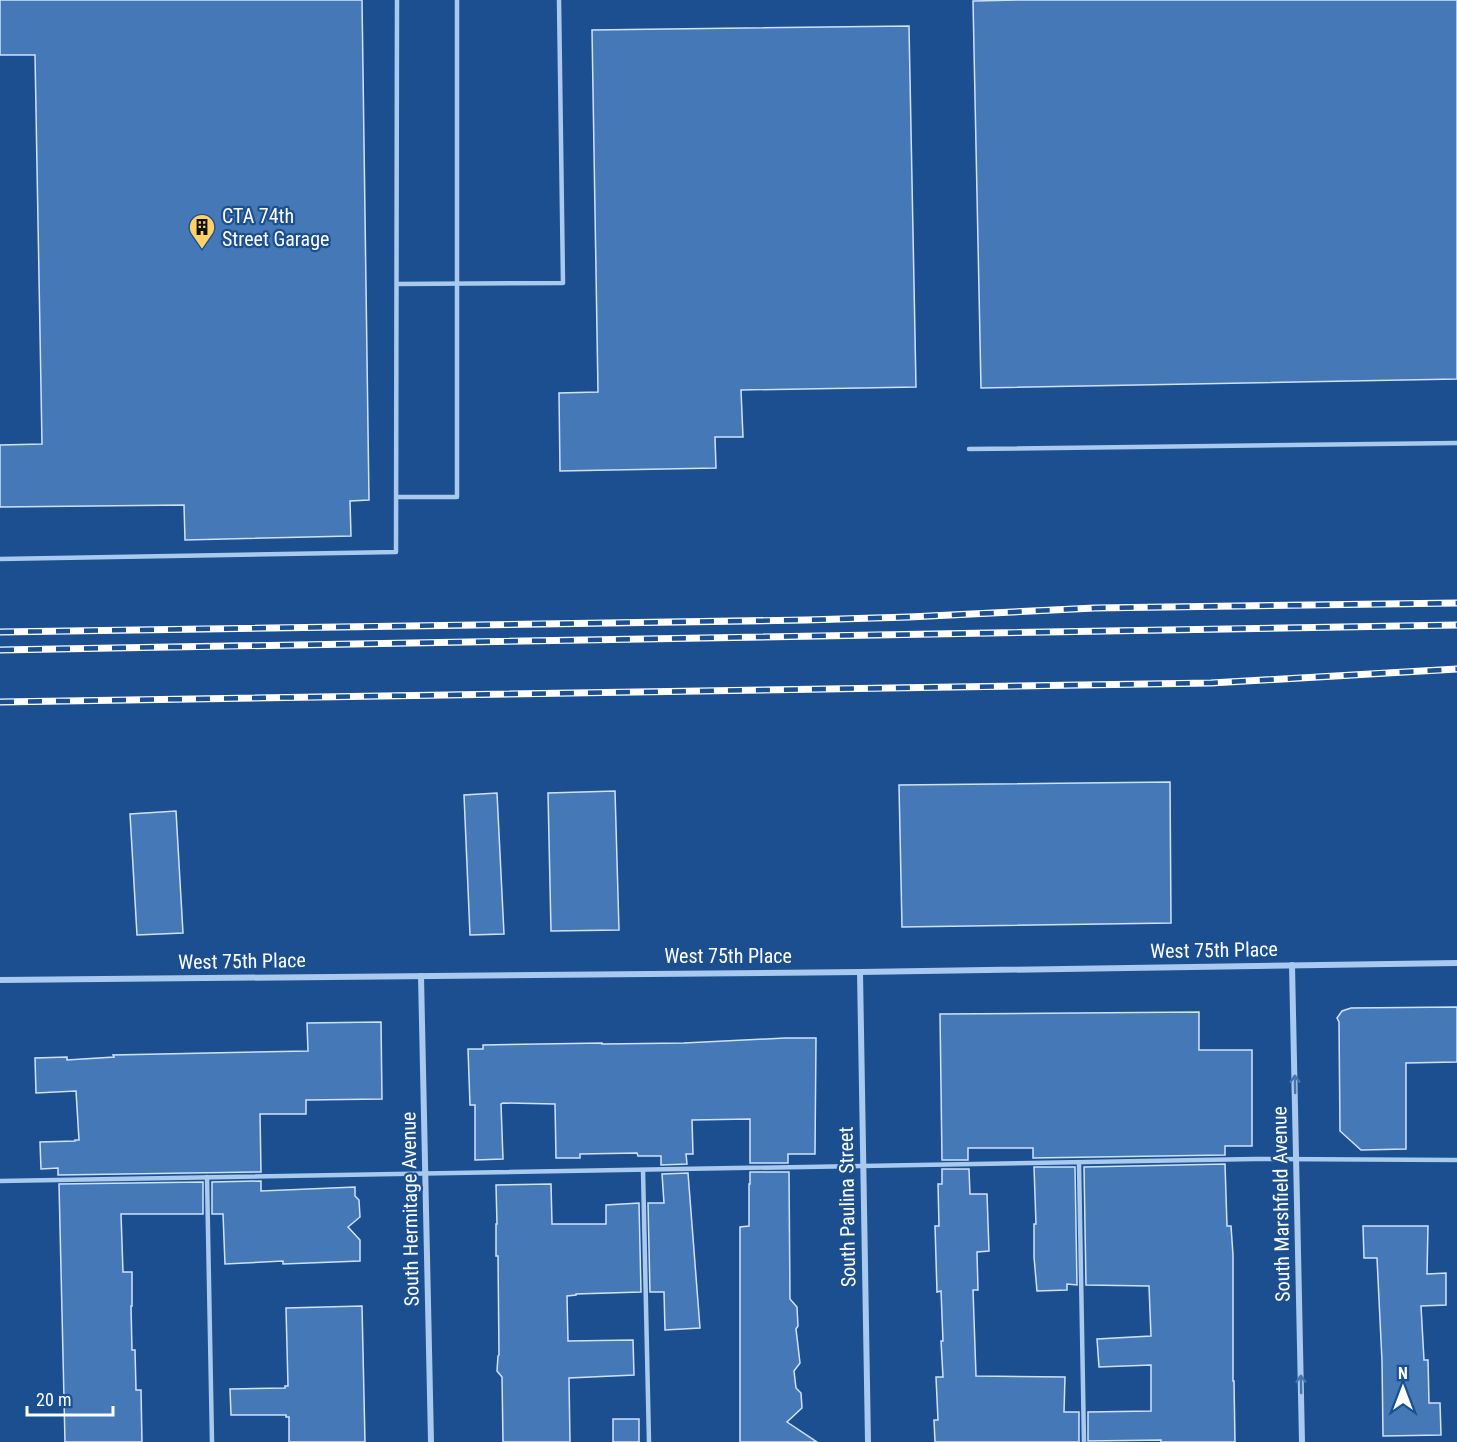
<svg xmlns="http://www.w3.org/2000/svg" width="1457" height="1442" viewBox="0 0 1457 1442" font-family="'Roboto Condensed',sans-serif">
  <style>
    .building { fill: #4478b7; stroke: #cfe3fa; stroke-width: 1.5 }
    .lines { fill: none; stroke-linecap: round; stroke-linejoin: round }
    .lane { stroke: #a9c9ee; stroke-width: 4.5 }
    .street { stroke: #a9c9ee; stroke-width: 6 }
    .rail-casing { stroke: #fff; stroke-width: 7 }
    .rail { stroke: #1b4f8f; stroke-width: 4.5; stroke-dasharray: 14; stroke-linecap: butt }
    .oneway { stroke: #4674ac }
    .labels { text-anchor: middle; stroke-width: 4.5; stroke-linejoin: round; paint-order: stroke }
    .poi-label { font-size: 20px; fill: #fff; stroke: #1b4f8f; text-anchor: start }
    .street-label { font-size: 20px; fill: #fff; stroke: #1b4f8f }
  </style>
  <rect width="100%" height="100%" fill="#1b4f8f"/>
  <g class="building">
    <polygon points="0,0 362,0 369,500 350,501 351,536 185,540 184,505 0,507 0,445 42,444 35,55 0,55"/>
    <polygon points="1021,0 1457,0 1457,379 981,388 973,1"/>
    <polygon points="909,26 916,387 741,390 743,437 715,437 716,468 560,471 559,393 598,392 592,30"/>
    <polygon points="1170,782 1171,923 902,927 899,785"/>
    <polygon points="615,791 619,930 551,931 548,793"/>
    <polygon points="497,793 504,934 470,935 464,795"/>
    <polygon points="176,811 183,933 137,935 130,814"/>
    <polygon points="1457,1007 1457,1062 1406,1063 1406,1149 1361,1150 1340,1131 1339,1022 1337,1018 1342,1011 1351,1008"/>
    <polygon points="1199,1012 1199,1050 1252,1050 1252,1146 1225,1146 1225,1155 1033,1158 1033,1148 968,1148 968,1160 942,1160 940,1014"/>
    <polygon points="381,1022 382,1099 306,1100 306,1114 260,1114 261,1172 58,1175 58,1168 41,1169 40,1142 75,1141 75,1140 79,1140 76,1091 36,1093 35,1058 67,1057 67,1060 114,1057 113,1055 308,1051 307,1023"/>
    <polygon points="785,1038 816,1038 815,1154 788,1154 788,1163 750,1163 750,1119 692,1120 693,1154 686,1154 687,1164 661,1165 661,1156 638,1156 637,1153 580,1154 580,1158 556,1158 555,1104 503,1103 501,1104 503,1159 475,1160 475,1105 470,1105 468,1049 483,1049 483,1045 602,1043 602,1044 684,1043"/>
    <polygon points="1225,1164 1227,1226 1231,1226 1233,1255 1233,1381 1234,1381 1235,1442 1161,1442 1161,1440 1088,1441 1088,1412 1151,1411 1151,1365 1099,1367 1097,1339 1151,1336 1149,1286 1086,1285 1084,1167"/>
    <polygon points="1034,1167 1075,1167 1077,1285 1067,1284 1067,1290 1037,1291 1034,1257 1034,1224 1036,1224"/>
    <polygon points="942,1169 969,1169 970,1194 987,1194 989,1251 977,1252 978,1290 973,1290 976,1376 1065,1377 1064,1412 1079,1412 1079,1442 935,1442 934,1420 938,1420 936,1377 943,1377 941,1341 943,1341 941,1291 937,1292 935,1226 939,1226 938,1184 942,1184"/>
    <polygon points="750,1172 789,1172 790,1299 797,1307 798,1326 796,1329 800,1363 794,1371 796,1388 801,1393 802,1408 787,1422 817,1442 740,1442 740,1227 749,1226 749,1184 750,1184"/>
    <polygon points="688,1173 700,1328 665,1330 664,1292 650,1292 648,1203 664,1203 662,1174"/>
    <polygon points="261,1181 261,1191 355,1187 355,1196 359,1200 360,1217 348,1227 360,1240 360,1261 283,1264 283,1261 225,1264 223,1214 212,1214 212,1182"/>
    <polygon points="203,1182 203,1214 121,1214 123,1272 132,1272 132,1306 131,1306 132,1350 135,1350 136,1390 141,1390 142,1442 65,1442 59,1184"/>
    <polygon points="551,1184 552,1224 606,1224 606,1205 639,1203 641,1292 576,1294 576,1295 567,1296 568,1341 633,1340 634,1375 569,1378 570,1442 503,1442 502,1377 497,1371 498,1356 499,1355 498,1256 496,1256 496,1224 497,1224 496,1185"/>
    <polygon points="1363,1226 1428,1226 1427,1274 1446,1273 1446,1305 1421,1306 1424,1360 1428,1360 1429,1403 1440,1403 1441,1435 1383,1436 1382,1361 1377,1258 1364,1258"/>
    <polygon points="362,1306 365,1442 289,1442 289,1417 286,1417 286,1415 231,1415 230,1389 285,1388 285,1386 288,1386 286,1308"/>
    <rect x="613" y="1419" width="26" height="23"/>
  </g>
  <g class="lines">
    <g class="lane">
      <polyline points="397,284 563,283 559,0"/>
      <polyline points="969,449 1457,443"/>
      <polyline points="397,497 457,497 457,0"/>
      <polyline points="0,559 396,552 397,0"/>
      <polyline points="1079,1163 1084,1442"/>
      <polyline points="643,1170 649,1442"/>
      <polyline points="207,1177 212,1442"/>
      <polyline points="0,1181 1255,1159 1457,1160"/>
    </g>
    <g class="street">
      <polyline points="1292,965 1302,1442"/>
      <polyline points="860,972 868,1442"/>
      <polyline points="421,976 431,1442"/>
      <polyline points="0,980 860,972 1457,963"/>
    </g>
    <g class="rail-casing">
      <g id="rail">
        <polyline points="0,632 806,620 909,617 1095,608 1457,603"/>
        <polyline points="0,650 1457,625"/>
        <polyline points="0,702 1211,683 1457,669"/>
      </g>
    </g>
    <use href="#rail" class="rail"/>
  </g>
  <defs><path id="oneway-shaft" d="M-6 0H5M1.5-3L5.5 0L1.5 3" fill="none" stroke-width="1.6" stroke-linecap="round" stroke-linejoin="round" transform="scale(1.5)"/></defs>
  <g class="oneway">
    <use href="#oneway-shaft" transform="translate(1295 1084) rotate(-91)"/>
    <use href="#oneway-shaft" transform="translate(1301 1384) rotate(-91)"/>
  </g>
  <defs>
    <g id="building-pin" transform="scale(1.35)"><path d="M0 17L-7.5 6A9.5 9.5 0 1 1 7.5 6Z" fill="#ffd166" stroke="#1b4f8f"/><path d="M-4-6H4V6H1V3H-1V6H-4ZM-2.5-4.3h1.7v1.8h-1.7ZM.8-4.3h1.7v1.8H.8ZM-2.5-1h1.7V.8h-1.7ZM.8-1h1.7V.8H.8Z" fill="#111"/></g>
  </defs>
  <g fill-rule="evenodd">
    <use href="#building-pin" x="202" y="227"/>
  </g>
  <g class="labels">
    <g class="poi-label">
      <text x="222" y="223">CTA 74th<tspan x="222" dy="23">Street Garage</tspan></text>
    </g>
    <g class="street-label">
      <text transform="translate(1214 950) rotate(-1)" y="7">West 75th Place</text>
      <text x="728" y="963">West 75th Place</text>
      <text transform="translate(242 961) rotate(-1)" y="7">West 75th Place</text>
      <text transform="translate(1281 1204) rotate(-91)" y="7">South Marshfield Avenue</text>
      <text transform="translate(847 1207) rotate(-91)" y="7">South Paulina Street</text>
      <text transform="translate(410 1209) rotate(-91)" y="7">South Hermitage Avenue</text>
    </g>
  </g>
  <g transform="translate(1403 1388)" stroke="#1b4f8f" stroke-width="4.5" paint-order="stroke">
  <path d="M0-4.5L10 22L0 15L-10 22Z" fill="#ffffff"/>
  <text y="-9" font-size="16" font-weight="bold" text-anchor="middle" fill="#ffffff">N</text>
  </g>
  <path d="M27 1406v9h86v-9" fill="none" stroke="#ffffff" stroke-width="3"/>
  <text x="36" y="1406" font-size="18" fill="#ffffff" stroke="#1b4f8f" stroke-width="4.5" paint-order="stroke">20 m</text>
</svg>
